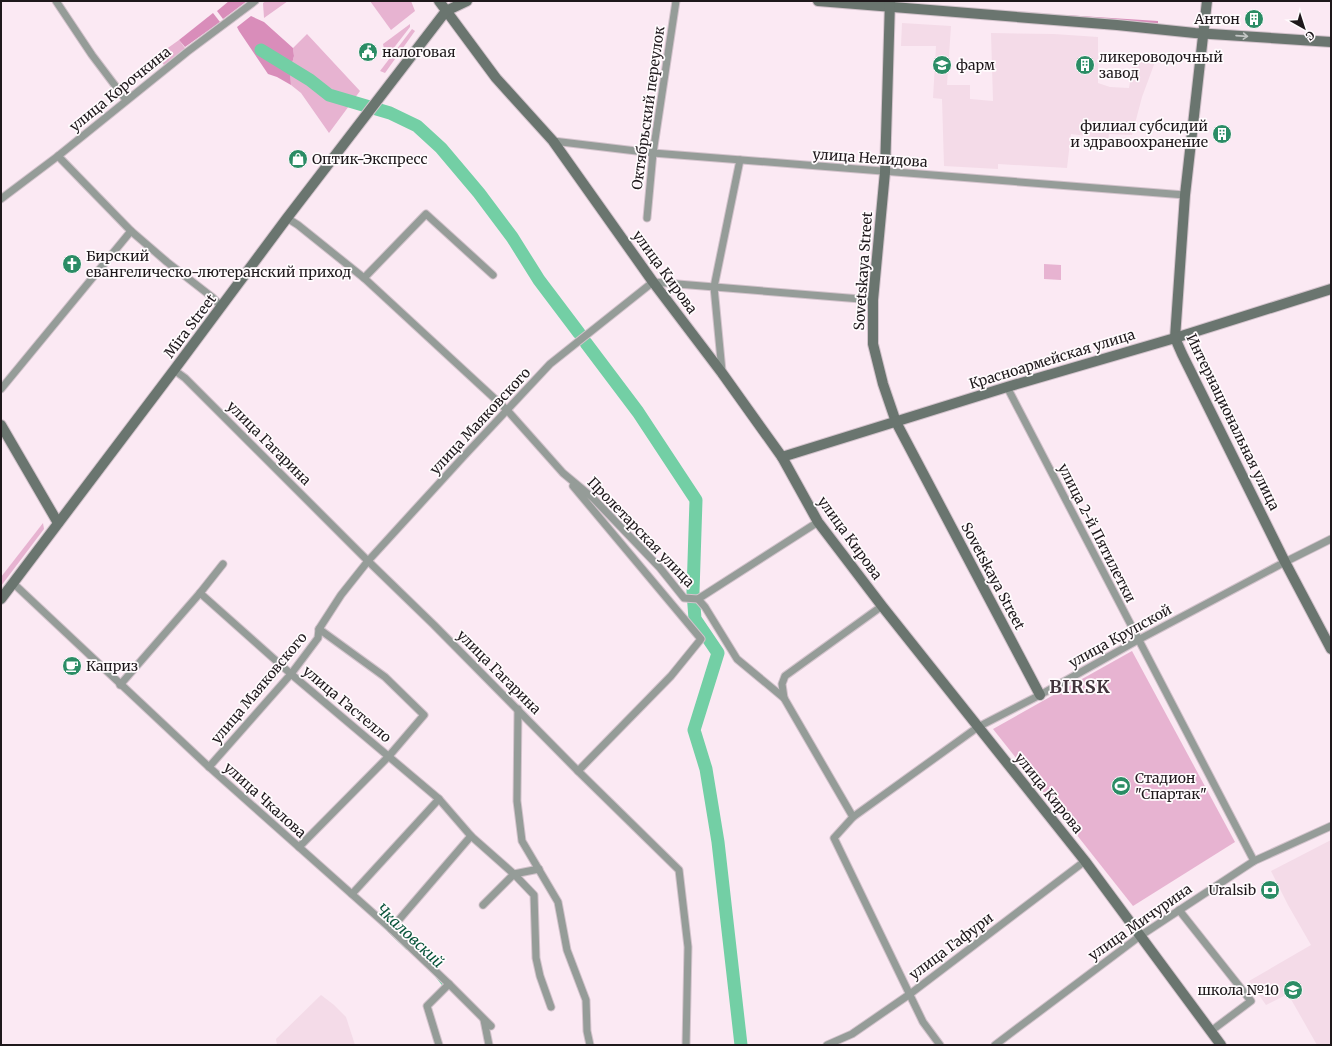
<svg xmlns="http://www.w3.org/2000/svg" width="1332" height="1046" viewBox="0 0 1332 1046" font-family="Merriweather,serif">
  <style>
    .built { fill: #f4dbe8 }
    .green { fill: #e7b3d1 }
    .forest { fill: #d98dba }
    .lines { fill: none; stroke-linecap: round; stroke-linejoin: round }
    .stream { stroke: #73cfa5; stroke-width: 2 }
    .river { stroke: #73cfa5; stroke-width: 13 }
    .street-casing { stroke: #d3c3cc; stroke-width: 9 }
    .secondary-casing { stroke: #d3c3cc; stroke-width: 12 }
    .street { stroke: #959c98; stroke-width: 7 }
    .secondary { stroke: #6a756f; stroke-width: 10 }
    .oneway { stroke: #c3c5c4 }
    .labels { text-anchor: middle; stroke-width: 3.5; stroke-linejoin: round; paint-order: stroke }
    .poi-label { font-size: 14px; fill: #1e181b; stroke: #fffbfd; text-anchor: start }
    .street-label { font-size: 14px; fill: #1e181b; stroke: #fffbfd }
    .water-label { font-size: 15px; font-style: italic; fill: #075339; stroke: #fffbfd }
    .district-label { font-size: 18px; font-weight: bold; letter-spacing: 1px; fill: #42343c; stroke: #fffbfd }
  </style>
  <rect width="100%" height="100%" fill="#fbe9f3"/>
  <g class="built">
    <polygon points="902,23 951,26 947,85 970,85 970,99 993,101 991,33 1054,34 1098,37 1098,83 1110,87 1129,88 1133,62 1155,62 1142,97 1132,135 1109,134 1108,146 1093,145 1093,137 1071,134 1067,168 998,164 998,169 944,166 942,99 933,98 936,46 901,46"/>
    <polygon points="1331,840 1331,1045 1317,1045 1288,994 1266,1005 1249,981 1311,945 1288,905 1271,871"/>
    <polygon points="321,995 334,1005 346,1017 355,1045 277,1045 276,1039"/>
  </g>
  <g class="green">
    <polygon points="266,1 288,1 264,18 263,3"/>
    <polygon points="370,1 411,1 415,11 391,30"/>
    <polygon points="410,24 410,27 386,58 383,44"/>
    <polygon points="412,29 415,31 385,73 380,71"/>
    <polygon points="307,34 360,91 329,133 301,93 291,85 290,71 294,56 293,48"/>
    <polygon points="179,40 185,48 164,65 160,60 167,55 165,50"/>
    <polygon points="1044,264 1061,265 1061,280 1044,279"/>
    <polygon points="43,523 44,529 1,586 1,577"/>
    <polygon points="1132,651 1235,842 1133,906 993,729"/>
  </g>
  <g class="forest">
    <polygon points="229,1 247,1 223,19 217,11"/>
    <polygon points="213,13 220,22 185,47 179,40"/>
    <polygon points="1065,15 1158,21 1158,25 1065,19"/>
    <polygon points="251,16 264,22 293,48 294,56 290,71 291,85 277,77 268,74 239,31 237,27"/>
  </g>
  <g class="lines">
    <g class="stream">
      <polyline points="381,924 407,949"/>
      <polyline points="436,976 443,985 442,988"/>
    </g>
    <g class="river">
      <polyline points="261,50 310,80 329,95 390,113 417,126 441,148 479,193 512,237 539,280 579,333"/>
      <polyline points="586,343 638,412 696,500 693,592 695,619 718,653 694,730 706,769 718,842 741,1045"/>
    </g>
    <g class="street-casing">
      <g id="street">
        <polyline points="56,1 92,55 126,100"/>
        <polyline points="553,141 653,153 1185,195"/>
        <polyline points="58,156 131,231 167,262 212,297 222,307"/>
        <polyline points="1,199 58,156 187,52 255,1"/>
        <polyline points="287,218 298,225 364,278 507,410 563,473 593,498 660,568 684,598 698,599 705,607 737,659 784,698 853,817"/>
        <polyline points="647,218 653,153 676,1"/>
        <polyline points="364,278 426,214 493,275"/>
        <polyline points="174,370 185,378 368,561 434,625 578,771 679,870 688,947 686,1045"/>
        <polyline points="722,371 714,287 740,160"/>
        <polyline points="1007,387 1254,861"/>
        <polyline points="1,389 131,231"/>
        <polyline points="573,486 701,639 671,676 578,771"/>
        <polyline points="13,583 209,767 391,929 449,984 491,1026"/>
        <polyline points="200,593 223,564"/>
        <polyline points="698,599 818,522"/>
        <polyline points="120,685 200,593 291,674 439,799 471,836 514,874 539,869"/>
        <polyline points="784,698 782,684 785,676 882,606"/>
        <polyline points="518,709 517,801 522,841 558,902 567,950 586,1000 587,1031 590,1045"/>
        <polyline points="209,767 291,674 318,638 319,629 341,595 368,561 464,456 550,364 653,282 873,300"/>
        <polyline points="299,847 389,756 424,715 385,677 319,629"/>
        <polyline points="352,894 439,799"/>
        <polyline points="483,905 514,874 534,895 536,958 540,976 551,1007"/>
        <polyline points="1179,910 1251,1001 1211,1031"/>
        <polyline points="391,929 471,836"/>
        <polyline points="484,1020 489,1045"/>
        <polyline points="439,1045 427,1006 449,984"/>
        <polyline points="827,1045 852,1034 910,994 1085,861"/>
        <polyline points="940,1045 923,1022 834,838 853,817 978,727 1040,695 1138,640 1285,562 1331,539"/>
        <polyline points="995,1045 1140,936 1254,861 1331,826"/>
      </g>
    </g>
    <g class="secondary-casing">
      <g id="secondary">
        <polyline points="439,1 496,78 553,141 653,282 722,373 782,457 818,522 882,606 1085,861 1221,1045"/>
        <polyline points="818,1 1117,25 1195,33 1331,42"/>
        <polyline points="890,1 885,172 873,300 873,344 883,384 896,422 1040,695"/>
        <polyline points="1207,1 1185,195 1175,338 1182,354 1285,562 1331,649"/>
        <polyline points="1,425 58,523"/>
        <polyline points="782,457 1007,387 1175,338 1331,289"/>
        <polyline points="1,599 174,370 287,218 446,11 467,1"/>
      </g>
    </g>
    <use href="#street" class="street"/>
    <use href="#secondary" class="secondary"/>
  </g>
  <defs><path id="oneway-shaft" d="M-6 0H5M1.5-3L5.5 0L1.5 3" fill="none" stroke-width="1.6" stroke-linecap="round" stroke-linejoin="round"/></defs>
  <use class="oneway" href="#oneway-shaft" transform="translate(1242 36) rotate(4)"/>
  <defs>
    <g id="building-disc" transform="scale(1)"><circle r="9.5" fill="#2b8c65" stroke="#fffbfd"/><path d="M-4-6H4V6H1V3H-1V6H-4ZM-2.5-4.3h1.7v1.8h-1.7ZM.8-4.3h1.7v1.8H.8ZM-2.5-1h1.7V.8h-1.7ZM.8-1h1.7V.8H.8Z" fill="#fff"/></g>
    <g id="civic-disc" transform="scale(1)"><circle r="9.5" fill="#2b8c65" stroke="#fffbfd"/><path d="M-.6-6.5H3V-4.5H.6V-3L4-1V1h2V6H-6V1h2V-1L-.6-3ZM-1.2 2.5V6h2.4V2.5Z" fill="#fff"/></g>
    <g id="university-disc" transform="scale(1)"><circle r="9.5" fill="#2b8c65" stroke="#fffbfd"/><path d="M0-5L7-2L0 1L-7-2ZM-4 1L0 2.5L4 1V4Q0 6-4 4Z" fill="#fff"/></g>
    <g id="shop-disc" transform="scale(1)"><circle r="9.5" fill="#2b8c65" stroke="#fffbfd"/><path d="M-5-2.5h2.3a2.7 3.5 0 0 1 5.4 0H5L5.5 6h-11ZM-1.5-2.5h3a1.5 2.3 0 0 0-3 0Z" fill="#fff"/></g>
    <g id="church-disc" transform="scale(1)"><circle r="9.5" fill="#2b8c65" stroke="#fffbfd"/><path d="M-1.2-6h2.4v3.5h3.3v2.4h-3.3V6h-2.4V-.1h-3.3v-2.4h3.3Z" fill="#fff"/></g>
    <g id="cafe-disc" transform="scale(1)"><circle r="9.5" fill="#2b8c65" stroke="#fffbfd"/><path d="M-5.5-4.5H6V0H3Q3 3.5 0 3.5H-2.5Q-5.5 3.5-5.5 0ZM3-3.2v2h1.7v-2ZM-6 4.5H4V6H-6Z" fill="#fff"/></g>
    <g id="stadium-disc" transform="scale(1)"><circle r="9.5" fill="#2b8c65" stroke="#fffbfd"/><path d="M0-5a6.5 5 0 1 0 0 10a6.5 5 0 1 0 0-10ZM-3.5-1.8h7v3.6h-7Z" fill="#fff"/></g>
    <g id="bank-disc" transform="scale(1)"><circle r="9.5" fill="#2b8c65" stroke="#fffbfd"/><path d="M-6-4H6V4H-6ZM0-2.3a2.3 2.3 0 1 0 0 4.6a2.3 2.3 0 1 0 0-4.6Z" fill="#fff"/></g>
    <g id="school-disc" transform="scale(1)"><circle r="9.5" fill="#2b8c65" stroke="#fffbfd"/><path d="M0-5L7-2L0 1L-7-2ZM-4 1L0 2.5L4 1V4Q0 6-4 4Z" fill="#fff"/></g>
  </defs>
  <g fill-rule="evenodd">
    <use href="#building-disc" x="1254" y="19"/>
    <use href="#civic-disc" x="368" y="52"/>
    <use href="#university-disc" x="942" y="65"/>
    <use href="#building-disc" x="1085" y="65"/>
    <use href="#building-disc" x="1222" y="134"/>
    <use href="#shop-disc" x="298" y="159"/>
    <use href="#church-disc" x="72" y="264"/>
    <use href="#cafe-disc" x="72" y="666"/>
    <use href="#stadium-disc" x="1121" y="786"/>
    <use href="#bank-disc" x="1270" y="890"/>
    <use href="#school-disc" x="1293" y="990"/>
  </g>
  <g class="labels">
    <g class="poi-label">
      <text x="1240" y="24" text-anchor="end">Антон</text>
      <text x="382" y="57">налоговая</text>
      <text x="1099" y="62">ликероводочный<tspan x="1099" dy="16">завод</tspan></text>
      <text x="956" y="70">фарм</text>
      <text x="1208" y="131" text-anchor="end">филиал субсидий<tspan x="1208" dy="16">и здравоохранение</tspan></text>
      <text x="312" y="164">Оптик-Экспресс</text>
      <text x="86" y="261">Бирский<tspan x="86" dy="16">евангелическо-лютеранский приход</tspan></text>
      <text x="86" y="671">Каприз</text>
      <text x="1135" y="783">Стадион<tspan x="1135" dy="16">"Спартак"</tspan></text>
      <text x="1256" y="895" text-anchor="end">Uralsib</text>
      <text x="1279" y="995" text-anchor="end">школа №10</text>
    </g>
    <g class="street-label">
      <text transform="translate(120 89) rotate(-39)" y="5">улица Корочкина</text>
      <text transform="translate(648 108) rotate(-82)" y="5">Октябрьский переулок</text>
      <text transform="translate(870 158) rotate(4)" y="5">улица Нелидова</text>
      <text transform="translate(863 271) rotate(-86)" y="5">Sovetskaya Street</text>
      <text transform="translate(665 272) rotate(54)" y="5">улица Кирова</text>
      <text transform="translate(190 326) rotate(-53)" y="5">Mira Street</text>
      <text transform="translate(1052 359) rotate(-17)" y="5">Красноармейская улица</text>
      <text transform="translate(480 421) rotate(-47)" y="5">улица Маяковского</text>
      <text transform="translate(1233 422) rotate(64)" y="5">Интернациональная улица</text>
      <text transform="translate(269 443) rotate(45)" y="5">улица Гагарина</text>
      <text transform="translate(641 532) rotate(46)" y="5">Пролетарская улица</text>
      <text transform="translate(1097 533) rotate(63)" y="5">улица 2-й Пятилетки</text>
      <text transform="translate(850 538) rotate(54)" y="5">улица Кирова</text>
      <text transform="translate(993 576) rotate(62)" y="5">Sovetskaya Street</text>
      <text transform="translate(1120 636) rotate(-29)" y="5">улица Крупской</text>
      <text transform="translate(499 672) rotate(45)" y="5">улица Гагарина</text>
      <text transform="translate(259 688) rotate(-50)" y="5">улица Маяковского</text>
      <text transform="translate(347 704) rotate(40)" y="5">улица Гастелло</text>
      <text transform="translate(1049 793) rotate(51)" y="5">улица Кирова</text>
      <text transform="translate(265 800) rotate(42)" y="5">улица Чкалова</text>
      <text transform="translate(1140 922) rotate(-35)" y="5">улица Мичурина</text>
      <text transform="translate(951 946) rotate(-37)" y="5">улица Гафури</text>
    </g>
    <g class="water-label">
      <text transform="translate(410 936) rotate(43)" y="5">Чкаловский</text>
    </g>
    <g class="district-label">
      <text x="1080" y="693">BIRSK</text>
    </g>
  </g>
  <rect width="1332" height="1046" fill="none" stroke="#1e181b" stroke-width="4"/>
  <g transform="translate(1304 28) rotate(141)" stroke="#fffbfd" stroke-width="3" paint-order="stroke">
  <path d="M0-3L7 15L0 10L-7 15Z" fill="#1e181b"/>
  <text y="-6" font-size="11" font-weight="bold" text-anchor="middle" fill="#1e181b">С</text>
  </g>
</svg>
